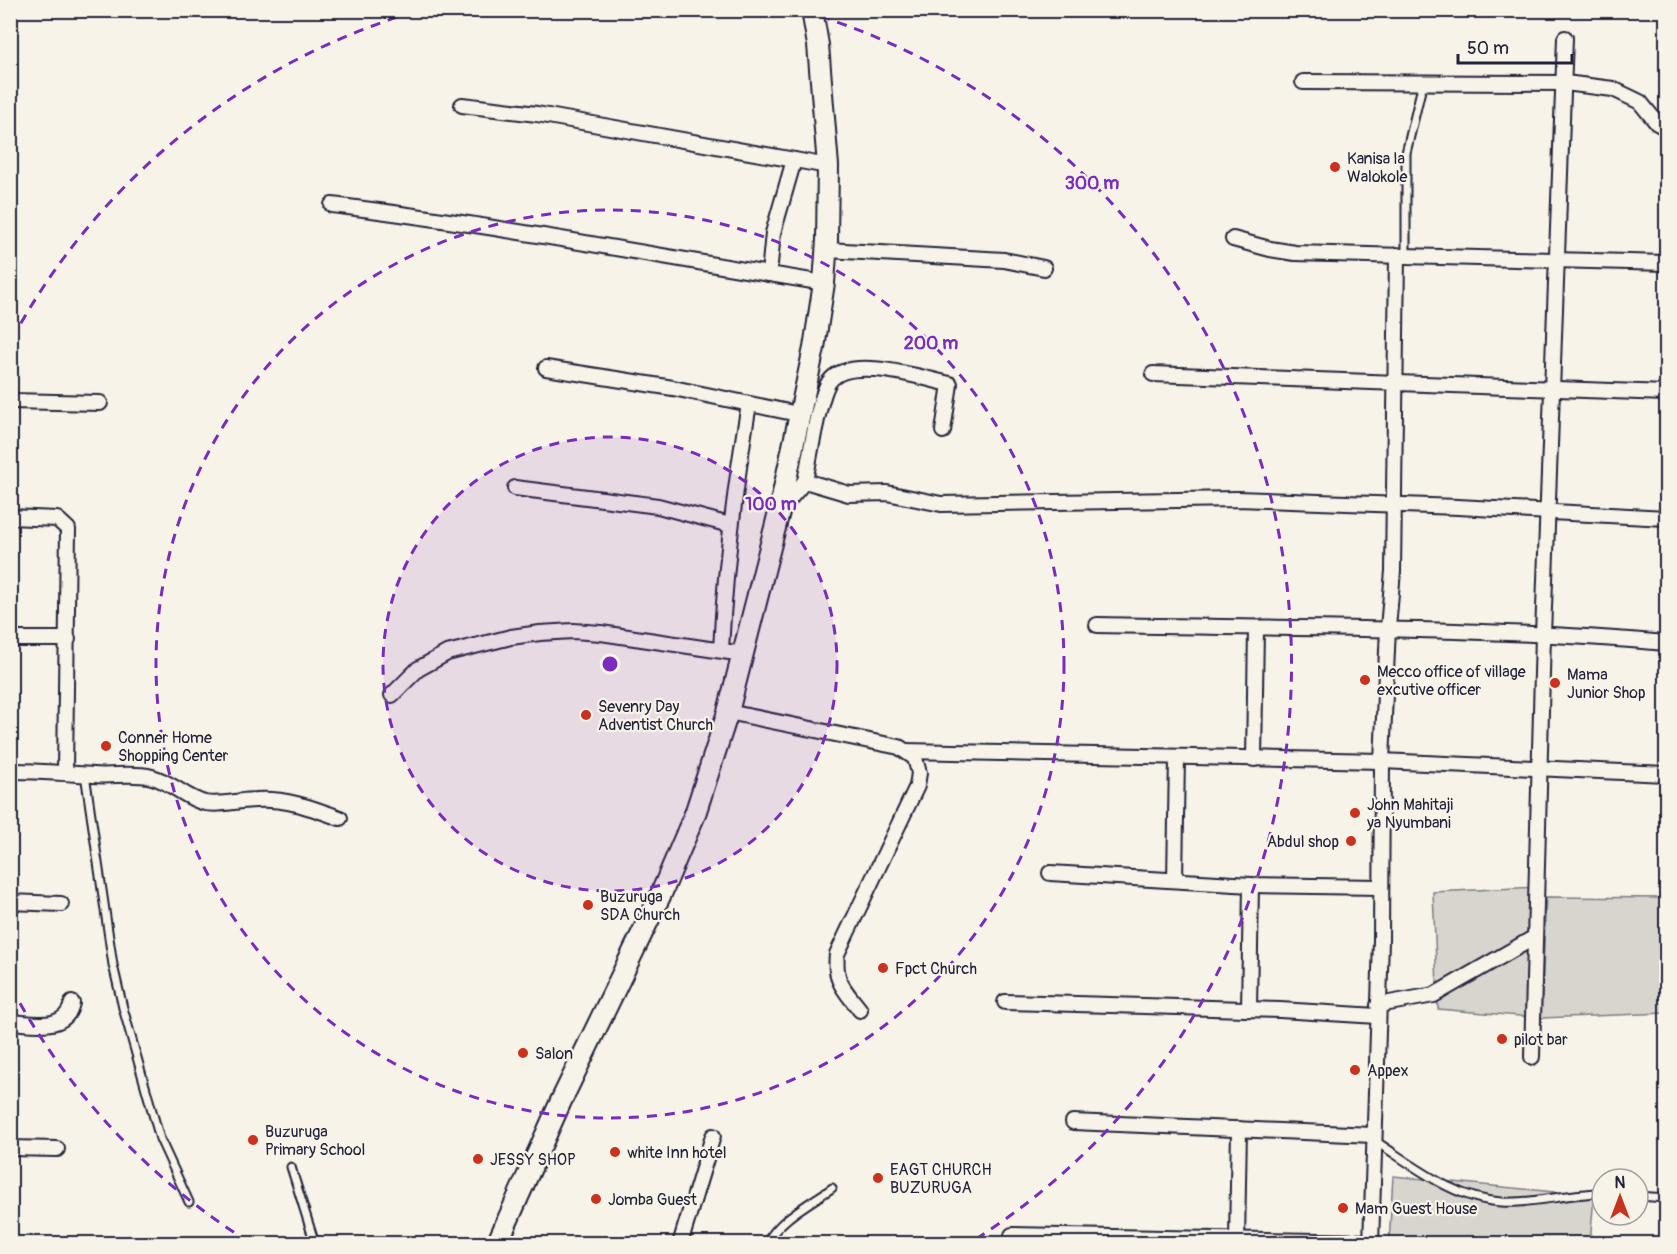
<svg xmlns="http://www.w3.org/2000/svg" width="1677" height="1254" viewBox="0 0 1677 1254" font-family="Pangolin,sans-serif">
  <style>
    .green { fill: #d8d5cf; stroke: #7d7c85; stroke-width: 1.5 }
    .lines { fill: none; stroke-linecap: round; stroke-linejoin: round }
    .lane-casing { stroke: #22223b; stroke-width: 11 }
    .street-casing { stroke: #22223b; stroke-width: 18 }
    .secondary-casing { stroke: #22223b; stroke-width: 24 }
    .lane { stroke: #f7f3e8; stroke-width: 7 }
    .street { stroke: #f7f3e8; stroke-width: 14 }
    .secondary { stroke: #f7f3e8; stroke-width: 20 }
    .ring { fill: none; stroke: #7b2cbf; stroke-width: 3; stroke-dasharray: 10 8 }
    .poi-dot { fill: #c8321e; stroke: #f7f3e8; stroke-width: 2 }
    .labels { text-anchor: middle; stroke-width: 4.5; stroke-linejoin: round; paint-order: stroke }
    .poi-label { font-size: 16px; fill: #22223b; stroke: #f7f3e8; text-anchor: start }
    .centre { fill: #7b2cbf; stroke: #f7f3e8; stroke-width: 3 }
    .ring-label { font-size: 18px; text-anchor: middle; font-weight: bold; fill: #7b2cbf; stroke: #f7f3e8; stroke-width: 4.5; stroke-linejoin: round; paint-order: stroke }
  </style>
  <rect width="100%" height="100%" fill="#f7f3e8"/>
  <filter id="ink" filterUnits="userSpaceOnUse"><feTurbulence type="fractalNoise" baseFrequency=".0167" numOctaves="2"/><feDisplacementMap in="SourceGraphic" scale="12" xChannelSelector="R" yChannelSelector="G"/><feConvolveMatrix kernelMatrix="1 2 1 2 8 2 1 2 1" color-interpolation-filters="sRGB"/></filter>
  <g filter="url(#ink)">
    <g class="green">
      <polygon points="1539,887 1531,1017 1438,1009 1433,892"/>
      <polygon points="1546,897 1666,898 1666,1013 1541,1018"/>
      <polygon points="1393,1176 1594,1196 1590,1243 1389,1244"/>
    </g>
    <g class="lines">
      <g class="lane-casing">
        <g id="lane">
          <polyline points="1406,256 1406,153 1423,82"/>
          <polyline points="85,774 113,965 123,1008 160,1139 189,1202"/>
          <path d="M1375 1141C1413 1165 1455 1200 1502 1202 1535 1204 1568 1193 1602 1193"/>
          <polyline points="291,1167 315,1244"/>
          <polyline points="1638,1196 1666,1198"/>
          <path d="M766 1244C780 1218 809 1204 832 1188"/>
        </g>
      </g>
      <g class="street-casing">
        <g id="street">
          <polyline points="1303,82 1565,83 1613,89 1640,102 1657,123 1666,128"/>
          <polyline points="462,105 537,114 828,166"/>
          <path d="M332 205C497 225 660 257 824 283"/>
          <polyline points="1233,239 1270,249 1295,253 1666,263"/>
          <polyline points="827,250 1004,260 1044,268"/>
          <polyline points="769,274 773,233 794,160"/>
          <polyline points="546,368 673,388 798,414"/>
          <polyline points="1153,374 1666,393"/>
          <polyline points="10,401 100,403"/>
          <path d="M805 481C810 458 818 399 829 382 848 354 922 378 950 384L943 431"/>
          <polyline points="515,488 658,506 730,525"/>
          <polyline points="782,508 805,481 849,494 887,493 941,504 1238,499 1458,507 1666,518"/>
          <polyline points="10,517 57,519 68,529 65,771"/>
          <path d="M1097 625C1287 629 1477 626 1666 643"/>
          <polyline points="10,639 68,639"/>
          <path d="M721 650C725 567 735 486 749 404"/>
          <polyline points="392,695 418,669 447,653 511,637 540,633 573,631 601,633 743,654"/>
          <path d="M728 712 899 747 915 758 919 773 917 786 837 954C834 982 844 989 860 1010"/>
          <polyline points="905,751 1382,761 1666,774"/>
          <polyline points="1254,759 1256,629"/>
          <path d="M10 771C38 771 65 773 93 775 113 777 132 772 152 777 172 782 186 799 205 803 222 806 239 800 256 800 286 798 312 808 340 818"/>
          <polyline points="1050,873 1251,885 1380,887"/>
          <polyline points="1175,880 1177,757"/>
          <polyline points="10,902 61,904"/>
          <polyline points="1005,1002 1280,1010 1377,1016"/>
          <polyline points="1378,1005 1434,995 1535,937"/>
          <polyline points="1249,1009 1251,885"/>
          <path d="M10 1022C33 1023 66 1032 72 1003"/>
          <polyline points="1532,1057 1543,635 1565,38"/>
          <polyline points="1073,1122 1373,1135"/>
          <polyline points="10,1148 57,1149"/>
          <polyline points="1012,1235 1371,1242"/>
          <polyline points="1237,1240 1239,1129"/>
          <polyline points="680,1244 713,1136"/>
          <polyline points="1371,1244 1381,941 1382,761 1388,628 1393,571 1397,255"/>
        </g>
      </g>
      <g class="secondary-casing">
        <polyline id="secondary" points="497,1244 561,1101 661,894 695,814 728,712 779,512 814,348 824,283 827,240 828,166 818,45 812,10"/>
      </g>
      <use href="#lane" class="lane"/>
      <use href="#street" class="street"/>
      <use href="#secondary" class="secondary"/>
    </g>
  </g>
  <circle cx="610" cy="664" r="227" fill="#7b2cbf" fill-opacity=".12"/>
  <g class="ring">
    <circle cx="610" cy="664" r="227"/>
    <circle cx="610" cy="664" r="454"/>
    <path d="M249 1242A681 681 0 0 1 12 989M12 339A681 681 0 0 1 417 11M803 11A681 681 0 0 1 971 1242"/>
  </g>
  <g class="poi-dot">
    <circle cx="1335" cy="167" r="6"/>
    <circle cx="1365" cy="680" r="6"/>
    <circle cx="1555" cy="683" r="6"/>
    <circle cx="586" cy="715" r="6"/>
    <circle cx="106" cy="746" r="6"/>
    <circle cx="1355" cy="813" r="6"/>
    <circle cx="1351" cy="841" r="6"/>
    <circle cx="588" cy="905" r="6"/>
    <circle cx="883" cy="968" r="6"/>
    <circle cx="1502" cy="1039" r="6"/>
    <circle cx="523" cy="1053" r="6"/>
    <circle cx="1355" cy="1070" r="6"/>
    <circle cx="253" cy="1140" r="6"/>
    <circle cx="615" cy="1152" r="6"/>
    <circle cx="478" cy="1159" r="6"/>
    <circle cx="878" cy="1178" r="6"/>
    <circle cx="596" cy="1199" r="6"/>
    <circle cx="1343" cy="1208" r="6"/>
  </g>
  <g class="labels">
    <g class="poi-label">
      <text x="1347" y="164">Kanisa la<tspan x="1347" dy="18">Walokole</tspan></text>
      <text x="1377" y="677">Mecco office of village<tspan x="1377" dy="18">excutive officer</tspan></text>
      <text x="1567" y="680">Mama<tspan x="1567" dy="18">Junior Shop</tspan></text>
      <text x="598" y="712">Sevenry Day<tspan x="598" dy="18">Adventist Church</tspan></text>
      <text x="118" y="743">Conner Home<tspan x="118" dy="18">Shopping Center</tspan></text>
      <text x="1367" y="810">John Mahitaji<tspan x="1367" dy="18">ya Nyumbani</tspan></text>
      <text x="1339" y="847" text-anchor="end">Abdul shop</text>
      <text x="600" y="902">Buzuruga<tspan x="600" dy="18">SDA Church</tspan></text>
      <text x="895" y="974">Fpct Church</text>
      <text x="1514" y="1045">pilot bar</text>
      <text x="535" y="1059">Salon</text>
      <text x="1367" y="1076">Appex</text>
      <text x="265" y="1137">Buzuruga<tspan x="265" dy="18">Primary School</tspan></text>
      <text x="627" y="1158">white Inn hotel</text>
      <text x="490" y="1165">JESSY SHOP</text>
      <text x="890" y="1175">EAGT CHURCH<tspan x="890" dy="18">BUZURUGA</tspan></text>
      <text x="608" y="1205">Jomba Guest</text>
      <text x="1355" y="1214">Mam Guest House</text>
    </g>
  </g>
  <circle cx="610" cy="664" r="9" class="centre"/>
  <g class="ring-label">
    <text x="1092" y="189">300 m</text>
    <text x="931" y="349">200 m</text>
    <text x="771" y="510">100 m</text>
  </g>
  <rect width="1677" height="1254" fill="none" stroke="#f7f3e8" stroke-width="36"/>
  <rect x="18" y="18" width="1641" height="1218" fill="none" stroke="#22223b" stroke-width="2" filter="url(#ink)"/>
  <g transform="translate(1620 1197)"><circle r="28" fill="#f7f3e8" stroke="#a29fa3" stroke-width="1.5"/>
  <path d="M0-4.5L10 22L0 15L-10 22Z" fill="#c8321e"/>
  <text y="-9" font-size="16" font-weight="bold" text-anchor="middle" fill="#22223b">N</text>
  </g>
  <path d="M1458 54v9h114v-9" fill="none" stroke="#22223b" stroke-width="3"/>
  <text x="1467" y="54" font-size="18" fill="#22223b" stroke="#f7f3e8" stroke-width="4.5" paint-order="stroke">50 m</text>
</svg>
